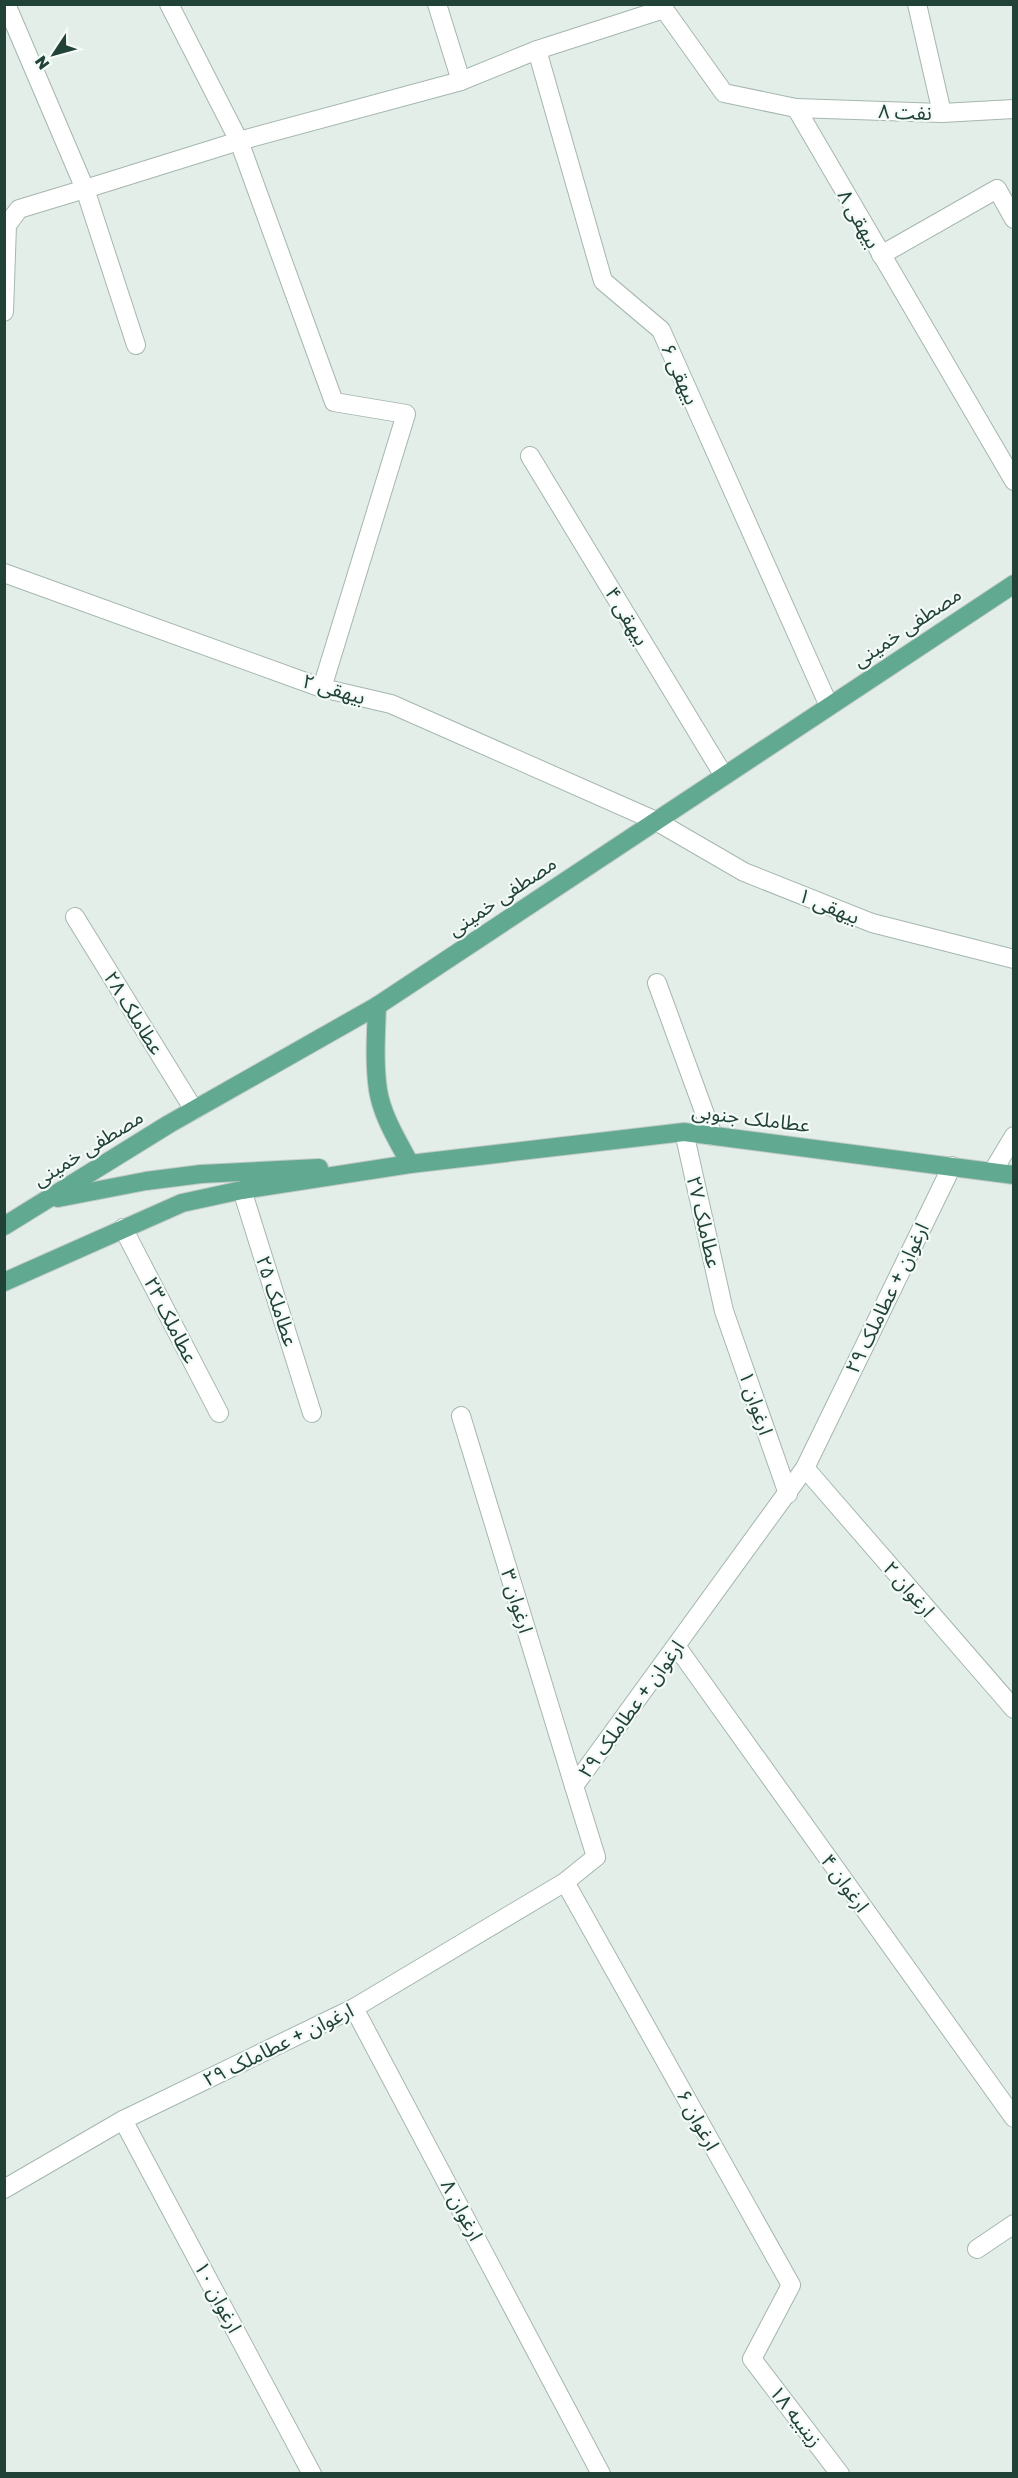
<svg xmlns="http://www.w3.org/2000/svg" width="1018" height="2478" viewBox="0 0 1018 2478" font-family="'Golos Text','Noto Sans Arabic',sans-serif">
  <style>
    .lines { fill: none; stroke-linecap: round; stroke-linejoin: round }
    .minor-casing { stroke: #a5b7af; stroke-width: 20 }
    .major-casing { stroke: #c1cac7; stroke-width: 20 }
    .minor { stroke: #fff; stroke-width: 18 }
    .major { stroke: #62a992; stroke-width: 18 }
    .labels { text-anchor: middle; stroke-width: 4.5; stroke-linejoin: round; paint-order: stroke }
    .street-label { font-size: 20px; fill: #204237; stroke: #f4faf7 }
  </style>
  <rect width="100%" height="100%" fill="#e3eee8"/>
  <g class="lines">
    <g class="minor-casing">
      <g id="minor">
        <polyline points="169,4 239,141 334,402 406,414 322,688"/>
        <polyline points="917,4 942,113"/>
        <polyline points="664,9 724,93 796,108 1014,481"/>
        <polyline points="537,50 603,281 661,330 829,706"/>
        <polyline points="461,81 537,50 664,9 662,4"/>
        <polyline points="796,108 942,113 1014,109"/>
        <polyline points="881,255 997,189 1014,219"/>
        <polyline points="4,312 7,225 19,209 85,189 6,4"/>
        <polyline points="136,345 85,189 239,141 461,81 437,4"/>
        <polyline points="530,456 724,776"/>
        <polyline points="4,573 322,688 391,704 656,821 744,872 872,923 1014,959"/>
        <polyline points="75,917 194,1110"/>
        <polyline points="657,983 713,1136"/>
        <polyline points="684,1132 724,1311 788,1494"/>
        <polyline points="993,1171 1014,1136"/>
        <polyline points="242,1190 312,1413"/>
        <polyline points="123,1228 219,1413"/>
        <polyline points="461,1416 574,1786"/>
        <polyline points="805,1468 1014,1709"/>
        <polyline points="677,1647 1014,2118"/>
        <polyline points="565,1882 791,2285 752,2359 840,2474"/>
        <polyline points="354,2008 601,2474"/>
        <polyline points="123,2120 312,2474"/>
        <polyline points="4,2189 123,2120 354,2008 565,1882 596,1857 574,1786 805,1468 952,1166"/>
        <polyline points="977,2249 1014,2224"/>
      </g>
    </g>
    <g class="major-casing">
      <g id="major">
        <path d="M377 1006C376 1034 374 1063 378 1090 382 1116 398 1141 410 1164"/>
        <polyline points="58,1198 146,1181 201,1174 319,1168"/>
        <polyline points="4,1226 169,1124 377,1006 1014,584"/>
        <polyline points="4,1282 182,1203 242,1190 410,1164 684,1132 1014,1175"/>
      </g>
    </g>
    <use href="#minor" class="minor"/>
    <use href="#major" class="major"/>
  </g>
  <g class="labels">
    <g class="street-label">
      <text transform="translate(905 112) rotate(2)" y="7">نفت ۸</text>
      <text transform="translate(859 219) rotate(60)" y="7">بیهقی ۸</text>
      <text transform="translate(680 374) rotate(66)" y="7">بیهقی ۶</text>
      <text transform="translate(627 616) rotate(59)" y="7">بیهقی ۴</text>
      <text transform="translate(907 627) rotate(-34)" y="7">مصطفی خمینی</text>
      <text transform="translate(334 689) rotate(16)" y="7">بیهقی ۲</text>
      <text transform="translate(502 896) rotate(-34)" y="7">مصطفی خمینی</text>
      <text transform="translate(829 906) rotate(22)" y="7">بیهقی ۱</text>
      <text transform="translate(134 1013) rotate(58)" y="7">عطاملک ۲۸</text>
      <text transform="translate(751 1118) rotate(7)" y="7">عطاملک جنوبی</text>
      <text transform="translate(88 1148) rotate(-32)" y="7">مصطفی خمینی</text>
      <text transform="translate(704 1222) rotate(77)" y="7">عطاملک ۲۷</text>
      <text transform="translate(887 1298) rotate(-64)" y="7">ارغوان + عطاملک ۲۹</text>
      <text transform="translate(277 1301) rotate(72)" y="7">عطاملک ۲۵</text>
      <text transform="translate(171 1320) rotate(63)" y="7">عطاملک ۲۳</text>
      <text transform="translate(756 1403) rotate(71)" y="7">ارغوان ۱</text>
      <text transform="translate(909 1589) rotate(49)" y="7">ارغوان ۲</text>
      <text transform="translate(517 1601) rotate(73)" y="7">ارغوان ۳</text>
      <text transform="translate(631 1709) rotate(-54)" y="7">ارغوان + عطاملک ۲۹</text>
      <text transform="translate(845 1883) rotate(54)" y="7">ارغوان ۴</text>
      <text transform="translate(278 2045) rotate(-26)" y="7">ارغوان + عطاملک ۲۹</text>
      <text transform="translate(698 2120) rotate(61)" y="7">ارغوان ۶</text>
      <text transform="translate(462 2210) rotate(62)" y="7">ارغوان ۸</text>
      <text transform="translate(218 2297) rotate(62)" y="7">ارغوان ۱۰</text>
      <text transform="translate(796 2416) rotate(52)" y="7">زینبیه ۱۸</text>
    </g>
  </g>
  <rect width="1018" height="2478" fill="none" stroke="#204237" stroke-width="12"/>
  <g transform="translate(54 54) rotate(234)" stroke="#f4faf7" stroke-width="4.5" paint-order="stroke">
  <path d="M0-4.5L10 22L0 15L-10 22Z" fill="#204237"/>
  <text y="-9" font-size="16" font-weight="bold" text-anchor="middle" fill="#204237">N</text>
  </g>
</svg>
